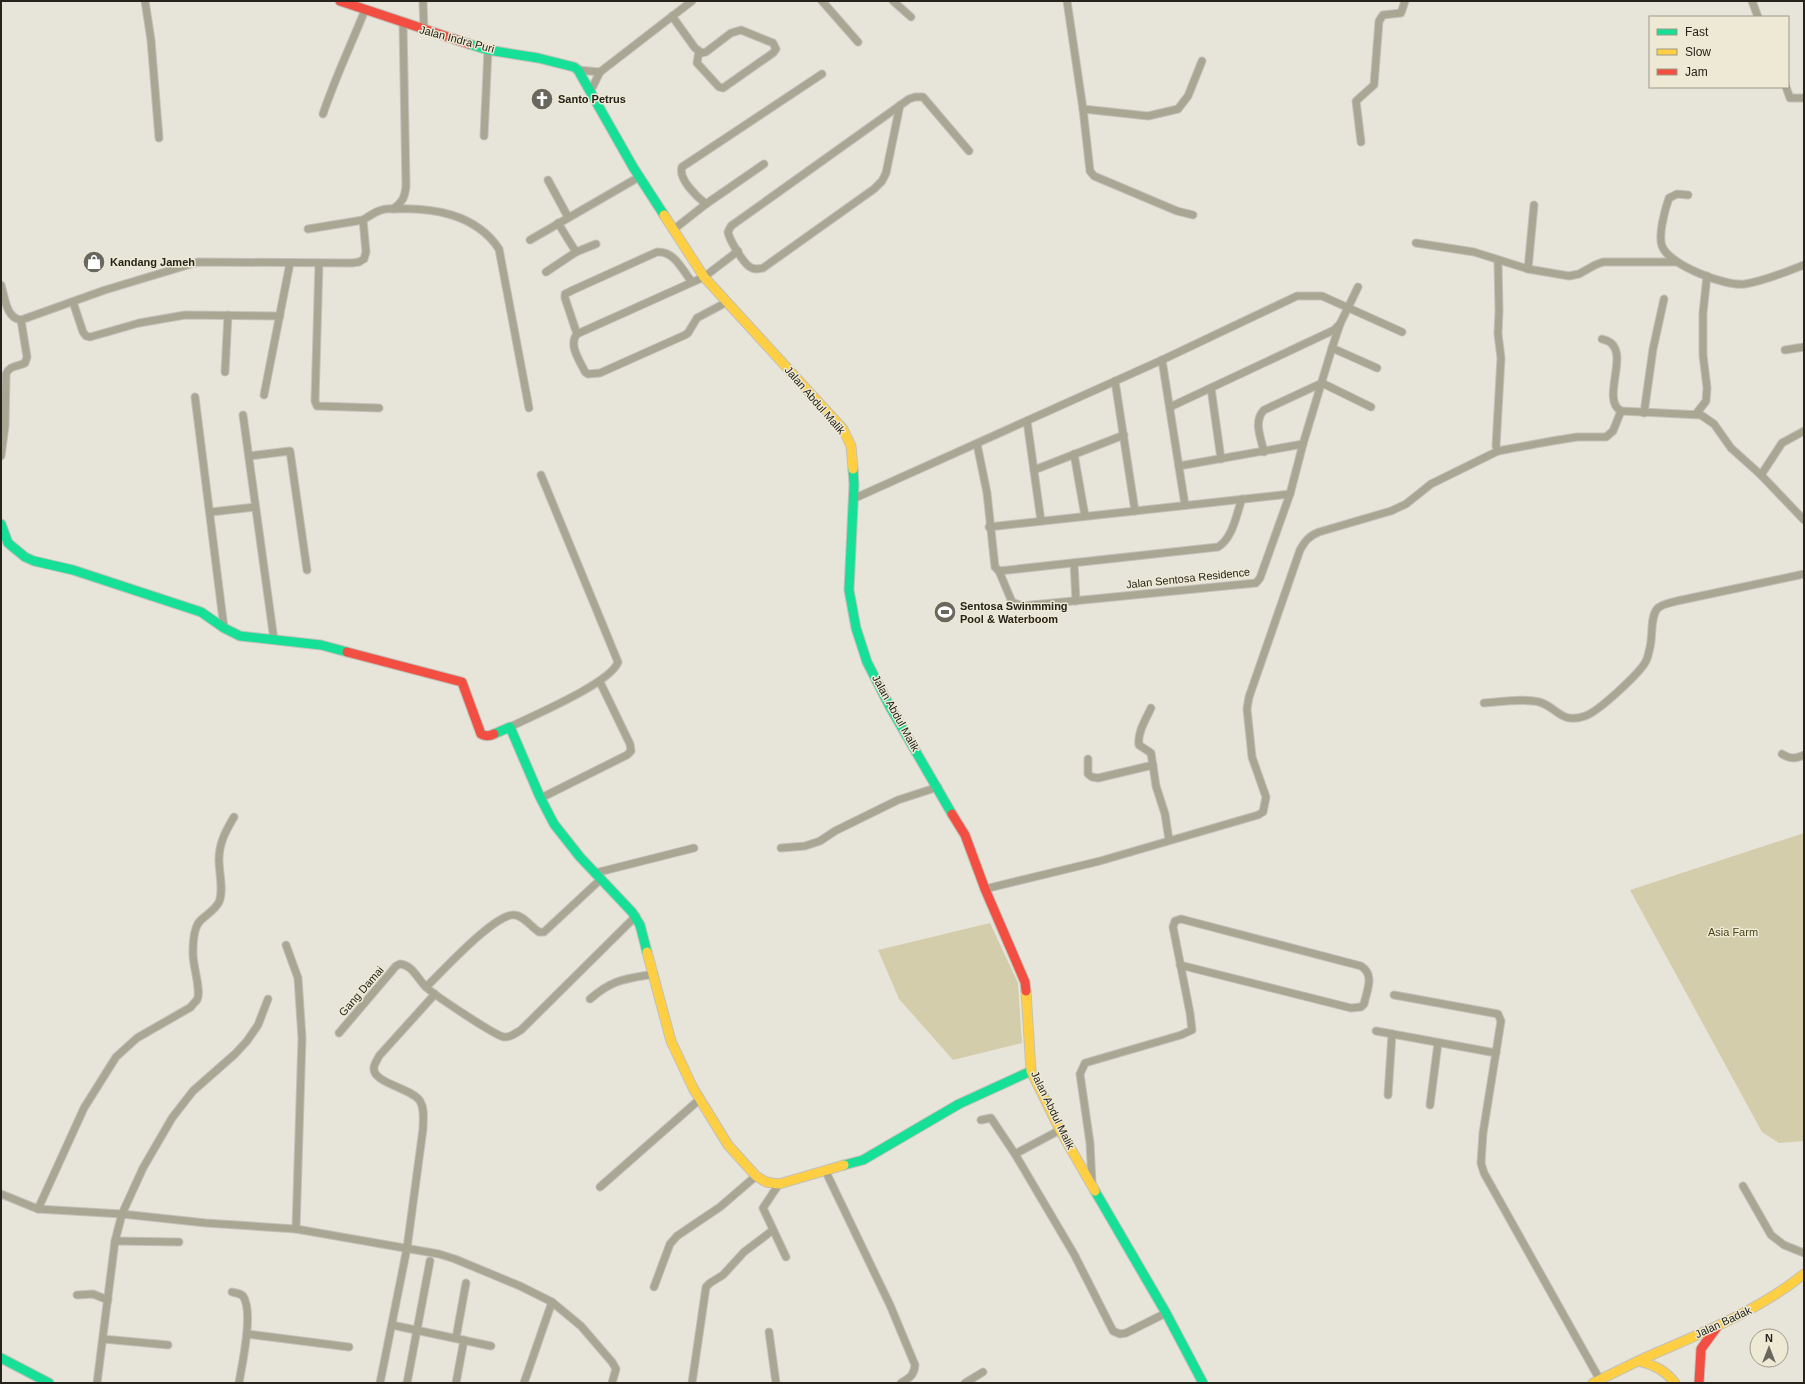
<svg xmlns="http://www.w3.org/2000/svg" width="1805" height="1384" viewBox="0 0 1805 1384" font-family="Arial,sans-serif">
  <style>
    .green { fill: #d4cdab }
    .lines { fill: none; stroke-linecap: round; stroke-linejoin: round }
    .street-casing { stroke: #c3c1b9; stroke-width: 9 }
    .fast-casing { stroke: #c3c1b9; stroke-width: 11 }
    .slow-casing { stroke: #c3c1b9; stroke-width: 11 }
    .jam-casing { stroke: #c3c1b9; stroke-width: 11 }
    .street { stroke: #a9a694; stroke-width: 7 }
    .fast { stroke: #16e098; stroke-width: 9 }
    .slow { stroke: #ffcf43; stroke-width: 9 }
    .jam { stroke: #f24e42; stroke-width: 9 }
    .labels { text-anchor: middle; stroke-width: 3; stroke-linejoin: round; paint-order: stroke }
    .street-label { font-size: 11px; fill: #25231c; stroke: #ede9d4 }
    .poi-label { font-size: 11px; font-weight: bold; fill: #25231c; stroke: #ede9d4; text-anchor: start }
    .park-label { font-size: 11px; fill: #4b441e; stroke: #ede9d4 }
  </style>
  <rect width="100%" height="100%" fill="#e7e5da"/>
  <g class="green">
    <polygon points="1804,833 1804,1141 1779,1143 1762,1132 1630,890"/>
    <polygon points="990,923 1018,983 1022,1043 953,1060 899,999 878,950"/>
  </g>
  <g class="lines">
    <g class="street-casing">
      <g id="street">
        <polyline points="145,1 151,40 159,138"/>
        <polyline points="423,1 424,30"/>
        <polyline points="822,1 858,42"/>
        <polyline points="893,1 911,17"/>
        <polyline points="1067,1 1083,109 1090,171 1094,176 1177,211 1193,215"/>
        <polyline points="1752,1 1758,17"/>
        <polyline points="672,16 695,48 702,53 706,52 731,33 741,30 773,43 776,49 773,53 723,88 719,87 697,63 699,51"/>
        <polyline points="578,70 600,72"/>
        <polyline points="1786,87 1790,98 1804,98"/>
        <polyline points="591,90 600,72 692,1"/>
        <path d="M900 105 886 173 882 181 874 189 763 268C758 269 754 270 750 267 743 263 729 239 728 232L731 226 909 99 915 97H923L969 151"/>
        <polyline points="1083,109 1148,116 1178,109 1188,96 1202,61"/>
        <path d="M323 114C335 78 351 45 365 10"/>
        <polyline points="484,136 488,50"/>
        <polyline points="1361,142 1356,101 1374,85 1379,21 1383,15 1401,13 1405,1"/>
        <polyline points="548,180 568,217"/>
        <path d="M1688 195 1677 194 1669 198C1665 209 1658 235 1662 246 1669 265 1726 287 1745 284 1765 281 1785 272 1804 265"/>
        <path d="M706 204C697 197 678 179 682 167L822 74"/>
        <path d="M394 209C432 207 476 214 499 249L529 408"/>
        <polyline points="308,229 363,220"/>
        <polyline points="673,230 706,204 764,164"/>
        <polyline points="530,240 639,177"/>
        <polyline points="1416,243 1474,252 1528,269 1569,276 1579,274 1595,265 1603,262 1676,262"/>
        <polyline points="576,252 596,244"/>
        <polyline points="1498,261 1499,311 1498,334 1501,358 1496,446 1498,451"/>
        <polyline points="319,263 315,401 317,406 379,408"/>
        <polyline points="1528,269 1534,205"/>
        <polyline points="546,272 576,252 558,223"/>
        <path d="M1 285C5 298 6 318 21 320L105 290 198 262 352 263 359 262 364 259 366 252 363 220C372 214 382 207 393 209 402 203 405 197 406 186L403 23"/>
        <polyline points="73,302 83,332 86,336 90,337 139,323 185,315 280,316"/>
        <path d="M727 302 697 318 688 333 685 335 600 373 588 374 585 372C580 361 568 345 577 334L704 277 738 251"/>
        <path d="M577 334 565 298V294L573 290 657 252C675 251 682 270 692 282"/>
        <path d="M1602 339C1605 340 1609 341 1611 343 1628 357 1601 400 1621 411"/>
        <polyline points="1332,348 1377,368"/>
        <polyline points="1785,350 1804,347"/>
        <polyline points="1162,360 1185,505"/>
        <polyline points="225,372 228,315"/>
        <polyline points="1115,381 1135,511"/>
        <polyline points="1211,388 1221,459"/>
        <polyline points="264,395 290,263"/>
        <polyline points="195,397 224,628"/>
        <polyline points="1170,407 1334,330 1340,324"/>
        <polyline points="1644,413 1653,349 1664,299"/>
        <polyline points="1696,414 1706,401 1707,388 1703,355 1703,313 1707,276"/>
        <polyline points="243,415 274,640"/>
        <polyline points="1027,421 1041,521"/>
        <path d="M977 444 987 493 995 567 999 571 1218 547C1233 538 1236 515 1242 499"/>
        <path d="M1264 452C1261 438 1253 421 1264 410L1322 383 1371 407"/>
        <polyline points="1074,454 1085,516"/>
        <path d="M1 456 5 426 6 374C10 365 17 367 25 363L27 357 21 320"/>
        <polyline points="249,456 290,451 307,570"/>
        <polyline points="1179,466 1303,444"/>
        <polyline points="1034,470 1124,435"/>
        <polyline points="1761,475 1782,443 1804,431"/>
        <polyline points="853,499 1162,360 1297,296 1322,296 1402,332"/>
        <polyline points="211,512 255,507"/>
        <polyline points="989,527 1290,494"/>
        <polyline points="1074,563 1076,601"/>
        <polyline points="999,571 1012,602 1022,606 1256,583 1260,578 1290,494 1303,444 1332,348 1340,324 1358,287"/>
        <path d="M1484 703C1501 702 1522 698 1539 702 1556 706 1561 725 1585 716 1598 712 1640 673 1646 661 1648 657 1649 652 1650 647 1653 636 1650 618 1657 609 1661 604 1671 603 1677 601L1804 574"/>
        <path d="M1151 708C1146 719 1137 733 1139 745L1151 753 1156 786 1165 814 1169 840"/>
        <path d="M510 727C532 716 611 683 618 662L541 475"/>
        <path d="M1782 754C1790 759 1795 759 1804 755"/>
        <polyline points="1088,759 1088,774 1092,777 1098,778 1153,765"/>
        <polyline points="541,798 627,755 631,751 630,744 600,682"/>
        <polyline points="781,848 805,846 820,841 835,831 898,800 938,787"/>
        <polyline points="595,873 694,848"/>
        <path d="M985 889 1100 861 1258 815 1263 812 1266 797 1252 757 1247 709 1249 697 1300 550C1305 541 1309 536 1319 532L1391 511 1406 504 1431 484 1498 451 1552 441 1577 437H1606L1613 431 1621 411 1701 415 1714 424 1731 448 1761 475 1804 520"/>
        <polyline points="286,945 298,978 302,1038 296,1229"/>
        <path d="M426 987C442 972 496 912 515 915 524 916 531 927 539 932H544L601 879"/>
        <polyline points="1394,995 1498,1014 1501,1021 1483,1133 1481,1163 1484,1173 1600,1380"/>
        <path d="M590 999C613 979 625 979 654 974"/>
        <polyline points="1376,1031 1496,1053"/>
        <path d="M339 1033 396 966 400 964C413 965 418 980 427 988 436 996 494 1035 504 1037 510 1038 516 1033 521 1030L636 916"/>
        <polyline points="1388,1095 1392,1034"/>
        <polyline points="1430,1105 1438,1043"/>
        <polyline points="981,1120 991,1118 1015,1154"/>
        <polyline points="1060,1130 1015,1154 1074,1254 1113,1331 1120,1334 1126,1333 1166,1313"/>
        <path d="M825 1170 890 1305 915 1365C914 1376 909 1378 901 1383"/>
        <path d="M1092 1183 1090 1143 1080 1074 1085 1063 1181 1035 1192 1030 1190 1013 1173 927 1175 921 1181 919 1361 966C1375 975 1367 990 1364 1004L1361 1007 1351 1008 1180 965"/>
        <polyline points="779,1184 763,1208 786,1257"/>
        <polyline points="1743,1186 1771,1235 1784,1245 1804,1253"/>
        <polyline points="600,1187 700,1099"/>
        <polyline points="1,1194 38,1209 122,1214 206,1223 296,1229 439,1254 455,1259 520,1286 552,1302 581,1326 612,1362 616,1369 612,1383"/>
        <path d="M38 1209 84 1108 116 1057 137 1038 191 1007C192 1005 195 1002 197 1000 202 991 192 964 193 952 193 942 194 926 201 920 207 914 215 910 219 902 224 890 219 873 219 860 219 842 226 831 234 817"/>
        <polyline points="115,1241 179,1242"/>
        <polyline points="654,1287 670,1244 677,1236 720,1207 756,1176"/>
        <path d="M232 1292C235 1293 240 1293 243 1296 254 1312 242 1364 239 1383"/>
        <polyline points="77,1295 93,1294 108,1300"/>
        <polyline points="392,1325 491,1346"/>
        <polyline points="769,1332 776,1383"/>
        <polyline points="247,1334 349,1347"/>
        <polyline points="456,1338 466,1283"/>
        <polyline points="103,1339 168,1345"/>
        <polyline points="97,1383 115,1241 122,1214 143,1168 172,1118 193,1091 235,1054 247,1041 258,1025 268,999"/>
        <path d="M380 1383 407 1248 423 1129C423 1120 425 1109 420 1101 412 1088 372 1083 374 1068 374 1064 378 1059 379 1056L435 994"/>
        <polyline points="407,1383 430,1261"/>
        <polyline points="456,1383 464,1340"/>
        <polyline points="524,1383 552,1302"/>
        <polyline points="692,1383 706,1287 710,1283 723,1275 744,1252 773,1230"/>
        <polyline points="965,1383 983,1372"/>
      </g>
    </g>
    <g class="fast-casing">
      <g id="fast">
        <polyline points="469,44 488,50 538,58 574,67 578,70 633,167 664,215"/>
        <polyline points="853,469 854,485 849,590 856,628 867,662 890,707 952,814"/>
        <polyline points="1,524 8,543 25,557 34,561 73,570 201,612 224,628 240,636 321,645 347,652"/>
        <polyline points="494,734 510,727 540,797 554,824 580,857 632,912 640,925 647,952"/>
        <polyline points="844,1165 863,1160 959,1104 1031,1071"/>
        <polyline points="1095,1191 1166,1313 1203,1383"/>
        <polyline points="1,1358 49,1383"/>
      </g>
    </g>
    <g class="slow-casing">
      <g id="slow">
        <polyline points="664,215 704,277 843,429 851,446 853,469"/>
        <polyline points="647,952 671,1041 693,1088 728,1145 756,1176 766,1182 779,1184 844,1165"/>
        <polyline points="1026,991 1031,1071 1060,1130 1095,1191"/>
        <path d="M1638 1361C1696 1335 1754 1314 1804 1274"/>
        <path d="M1593 1383 1638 1361C1654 1365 1665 1370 1675 1383"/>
      </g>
    </g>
    <g class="jam-casing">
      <g id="jam">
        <polyline points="340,1 469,44"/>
        <path d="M347 652 462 682 481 734C486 737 490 736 494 734"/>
        <polyline points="952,814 965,835 985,889 1025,982 1026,991"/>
        <polyline points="1699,1383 1701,1349 1717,1327"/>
      </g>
    </g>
    <use href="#street" class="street"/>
    <use href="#fast" class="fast"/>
    <use href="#slow" class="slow"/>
    <use href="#jam" class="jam"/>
  </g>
  <defs>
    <g id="church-disc" transform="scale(1.15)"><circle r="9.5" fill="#69675e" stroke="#ede9d4"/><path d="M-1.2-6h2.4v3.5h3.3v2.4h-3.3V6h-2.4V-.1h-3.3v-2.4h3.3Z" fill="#fff"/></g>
    <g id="shop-disc" transform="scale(1.15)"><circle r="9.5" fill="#69675e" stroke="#ede9d4"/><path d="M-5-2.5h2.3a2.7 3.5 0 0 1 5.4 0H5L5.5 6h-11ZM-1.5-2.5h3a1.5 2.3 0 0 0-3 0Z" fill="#fff"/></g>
    <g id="stadium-disc" transform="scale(1.15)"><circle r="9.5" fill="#69675e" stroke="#ede9d4"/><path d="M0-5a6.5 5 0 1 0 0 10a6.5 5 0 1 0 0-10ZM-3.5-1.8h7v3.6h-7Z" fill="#fff"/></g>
  </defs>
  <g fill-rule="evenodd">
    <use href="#church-disc" x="542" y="99"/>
    <use href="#shop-disc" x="94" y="262"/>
    <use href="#stadium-disc" x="945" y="612"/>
  </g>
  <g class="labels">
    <g class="street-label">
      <text transform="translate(457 39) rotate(15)" y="4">Jalan Indra Puri</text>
      <text transform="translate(815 400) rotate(49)" y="4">Jalan Abdul Malik</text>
      <text transform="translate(1188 578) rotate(-6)" y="4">Jalan Sentosa Residence</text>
      <text transform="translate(896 713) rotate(61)" y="4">Jalan Abdul Malik</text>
      <text transform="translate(361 991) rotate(-49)" y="4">Gang Damai</text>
      <text transform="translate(1053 1110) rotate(64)" y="4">Jalan Abdul Malik</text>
      <text transform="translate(1723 1322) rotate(-25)" y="4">Jalan Badak</text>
    </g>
    <g class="poi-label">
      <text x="558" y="103">Santo Petrus</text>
      <text x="110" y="266">Kandang Jameh</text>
      <text x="960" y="610">Sentosa Swinmming<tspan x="960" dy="13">Pool &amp; Waterboom</tspan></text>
    </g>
    <g class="park-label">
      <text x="1733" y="936">Asia Farm</text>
    </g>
  </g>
  <rect width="1805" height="1384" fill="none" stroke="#25231c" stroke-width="4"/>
  <rect x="1649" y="16" width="140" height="72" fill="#ede9d4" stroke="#9d9a8a"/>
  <rect x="1657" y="29" width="20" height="6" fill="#16e098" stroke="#9d9a8a"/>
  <text x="1685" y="36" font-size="12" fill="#25231c">Fast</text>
  <rect x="1657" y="49" width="20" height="6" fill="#ffcf43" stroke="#9d9a8a"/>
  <text x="1685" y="56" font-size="12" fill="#25231c">Slow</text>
  <rect x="1657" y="69" width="20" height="6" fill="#f24e42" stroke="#9d9a8a"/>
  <text x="1685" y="76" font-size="12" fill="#25231c">Jam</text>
  <g transform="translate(1769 1348)"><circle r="19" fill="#ede9d4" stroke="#9d9a8a"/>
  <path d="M0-3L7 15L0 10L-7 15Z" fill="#69675e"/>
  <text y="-6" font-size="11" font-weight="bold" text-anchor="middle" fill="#25231c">N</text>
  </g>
</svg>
